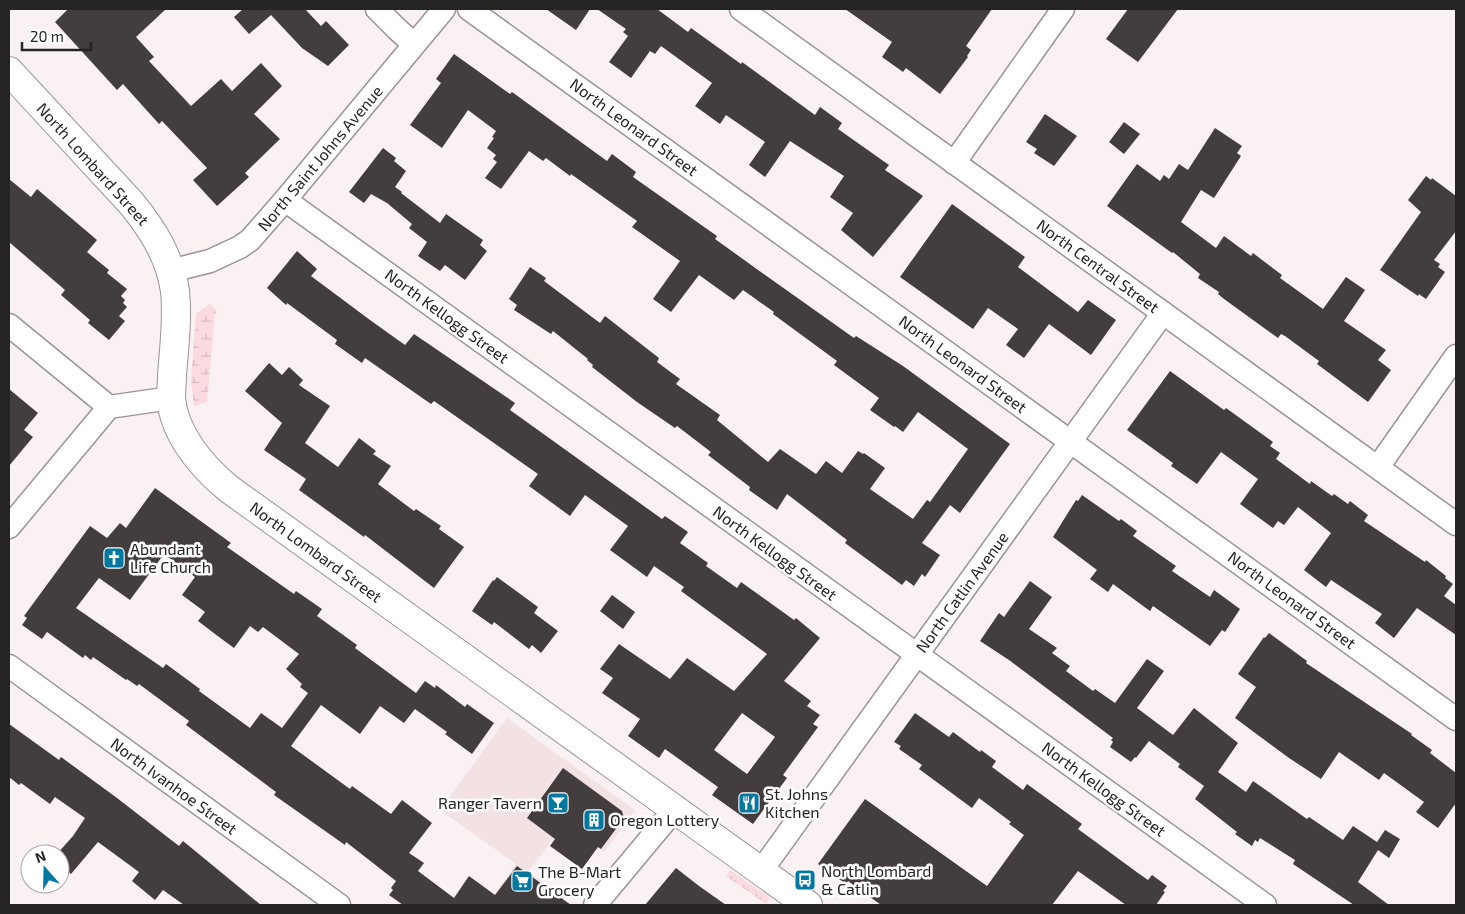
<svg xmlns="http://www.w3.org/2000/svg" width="1465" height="914" viewBox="0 0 1465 914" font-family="'Exo 2',sans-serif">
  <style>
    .built { fill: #f3e2e3 }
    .wetland { fill: url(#wetland-marsh) }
    .building { fill: #443d3e; fill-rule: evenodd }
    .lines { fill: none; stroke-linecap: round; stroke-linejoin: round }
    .street-casing { stroke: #9b9394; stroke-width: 25 }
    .secondary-casing { stroke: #9b9394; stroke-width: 30 }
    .street { stroke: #fff; stroke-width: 22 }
    .secondary { stroke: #fff; stroke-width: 28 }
    .labels { text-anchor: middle; stroke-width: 5; stroke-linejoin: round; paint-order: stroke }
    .street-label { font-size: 16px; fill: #262323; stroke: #fff }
    .poi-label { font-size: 16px; fill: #262323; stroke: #fff; text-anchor: start }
  </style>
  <defs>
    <pattern id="wetland-marsh" width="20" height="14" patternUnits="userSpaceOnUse" patternTransform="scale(1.25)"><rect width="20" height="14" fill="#fbdbdf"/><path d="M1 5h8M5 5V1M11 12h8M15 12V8" fill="none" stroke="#d7bcbf"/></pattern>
  </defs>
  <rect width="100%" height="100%" fill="#f9f1f2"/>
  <polygon class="built" points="507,718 635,810 604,852 564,824 528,872 564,899 559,905 487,905 516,864 440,810"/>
  <g class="wetland">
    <polygon points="210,304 217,311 215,315 207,402 194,406 191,380 196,314"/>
    <polygon points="730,870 770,898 766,904 726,876"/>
  </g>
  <g class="building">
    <polygon points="68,9 166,9 136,37 154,57 149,61 191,106 221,79 232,91 261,63 282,86 254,114 280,139 245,173 249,177 217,206 193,180 207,168 162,121 159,124 123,84 117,90 55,22"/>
    <polygon points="243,9 305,9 321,26 326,21 349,45 328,66 302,48 271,15 249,34 234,17"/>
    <polygon points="546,9 590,9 576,30"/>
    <polygon points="597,9 657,9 688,32 691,28 741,64 742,62 815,115 820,107 842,123 838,129 889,165 885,170 923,196 873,257 841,230 853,213 830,197 844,176 790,141 765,177 749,165 765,142 726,115 720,124 695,106 712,83 661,46 655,54 650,51 631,78 609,62 628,36 623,32 626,29"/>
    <polygon points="845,9 992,9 966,46 971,50 967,56 968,57 940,94 906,68 903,72 882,57 892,42"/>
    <polygon points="1128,9 1178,9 1138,62 1106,39"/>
    <polygon points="454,54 510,94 512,92 607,161 612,154 636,172 633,177 717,236 715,239 768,277 854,338 856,336 903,366 1010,444 960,513 950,505 922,543 940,555 925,577 922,574 914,586 906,580 902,585 845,543 847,540 787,494 777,510 749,490 750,487 708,455 711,452 677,426 675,428 637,402 592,367 593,365 587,360 588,359 553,331 551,334 514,310 517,305 509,299 530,267 546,278 544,281 600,323 605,316 659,358 657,362 680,379 676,384 720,415 717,420 768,462 780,449 816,474 826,461 842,473 858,451 863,454 864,453 885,468 870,489 913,519 927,500 930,502 968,449 918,412 903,432 895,426 894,427 870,410 879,398 834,365 837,361 773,314 774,312 743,290 734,300 699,275 671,312 653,299 680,261 632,227 637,221 571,174 570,176 546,158 543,161 529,151 501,189 485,178 497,162 493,159 496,155 487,148 494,138 492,137 496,131 468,110 442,148 410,125 441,83 436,79"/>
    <polygon points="1045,114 1077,136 1054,166 1034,153 1037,149 1026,142"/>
    <polygon points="1124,122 1140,134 1124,154 1109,142"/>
    <polygon points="1215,128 1242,146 1237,153 1241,156 1214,198 1201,190 1181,222 1216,248 1224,236 1251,256 1253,253 1282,275 1280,278 1323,309 1346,277 1365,290 1344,321 1386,350 1378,360 1391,370 1368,402 1317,364 1319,361 1285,336 1281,334 1278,338 1224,299 1218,294 1219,292 1198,278 1200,274 1173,252 1172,253 1107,206 1137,164 1160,181 1164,175 1169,179 1179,164 1188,170"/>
    <polygon points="383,148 396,158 394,161 406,171 395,187 402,192 401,193 440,223 446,214 483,240 480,245 487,251 465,280 445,265 440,271 418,256 427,242 409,228 412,224 387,203 371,194 364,203 349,192"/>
    <polygon points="1426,176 1431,180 1432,178 1456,196 1456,231 1434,260 1440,264 1438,267 1445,272 1426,299 1419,294 1418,296 1380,270 1421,212 1408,200"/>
    <polygon points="9,179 31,197 37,189 97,240 87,252 109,270 107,273 127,289 121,296 125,300 123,303 127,307 119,316 125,321 109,340 88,323 90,320 61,295 65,290 9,242"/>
    <polygon points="952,204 1025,257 1018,267 1078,312 1088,300 1116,320 1091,355 1049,324 1024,358 1006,345 1018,329 988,308 973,329 900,277"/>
    <path d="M297 251 317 269 311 276 370 320 405 345 414 334 515 403 510 410 662 519 665 516 688 532 680 543 708 563 706 566 737 588 741 582 794 620 796 618 820 638 784 681 811 701 807 706 820 715 813 724 818 727 783 775 787 778 753 824 712 795 718 787 665 749 659 758 628 736 640 719 602 693 613 678 600 669 619 644 670 679 687 658 734 691 767 654 681 591 684 587 654 566 647 577 610 550 628 526 585 495 570 516 529 486 538 474 434 401 431 404 365 358 362 363 335 344 337 340 287 303 286 305 267 288ZM742 713 775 737 747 774 714 750Z"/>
    <polygon points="269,363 282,375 289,367 303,380 299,385 330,406 305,443 338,467 359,438 376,451 373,454 391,466 378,484 414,511 416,509 441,526 439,529 464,547 434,588 365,535 364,537 299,490 306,479 264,450 282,423 245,391"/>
    <polygon points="1170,371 1224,410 1226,408 1273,442 1270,446 1280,453 1276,459 1310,484 1311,481 1332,496 1334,494 1348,504 1350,501 1368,515 1364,521 1425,562 1426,560 1446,576 1445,578 1453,584 1444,596 1456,605 1456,635 1417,608 1394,638 1375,623 1382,614 1331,580 1326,587 1304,570 1331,533 1298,507 1284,525 1278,521 1273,528 1240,504 1258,479 1221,452 1197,484 1171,466 1173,463 1127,430"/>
    <polygon points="9,389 38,413 24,430 33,437 9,466"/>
    <path d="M155 488 231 543 227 547 294 594 296 591 322 609 317 616 357 645 355 648 416 693 425 681 435 688 436 685 465 707 467 704 494 723 472 754 445 734 447 732 415 709 404 723 380 706 360 734 321 705 291 746 350 789 352 786 391 814 402 800 432 823 409 853 424 863 418 871 454 898 469 876 495 895 517 866 571 905H403L389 895 393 890 391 888 396 881 346 842 345 845 274 795 276 792 186 725 189 721 139 684 137 686 127 679 126 680 93 657 91 660 85 655 83 658 47 632 42 639 22 625 27 618 24 616 90 526 107 538 120 523 126 528ZM164 554 195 577 182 595 205 612 198 621 219 637 234 648 250 626 258 632 263 627 299 654 286 669 302 684 300 687 308 693 282 728 261 713 250 728 199 691 200 689 166 664 163 668 76 608 99 578 130 600Z"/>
    <polygon points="1082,495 1119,521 1121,519 1137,531 1133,536 1176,566 1172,571 1210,597 1214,590 1240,609 1225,632 1222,630 1210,646 1153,606 1150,611 1113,584 1108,592 1090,579 1097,570 1053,537 1076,500 1078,501"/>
    <polygon points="497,577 538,607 534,613 558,631 541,653 532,645 529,649 494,622 492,625 472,611 493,580 494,581"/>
    <polygon points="1030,581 1052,597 1029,629 1057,648 1052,653 1070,666 1066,671 1093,691 1095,689 1115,703 1147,659 1164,671 1137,708 1173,735 1194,708 1238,743 1218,772 1246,792 1253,781 1307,819 1309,817 1343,840 1353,826 1377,842 1385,830 1400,839 1389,858 1378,850 1358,882 1389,905 1354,905 1293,864 1295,860 1260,838 1258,842 1255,840 1252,846 1235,834 1237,832 1195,799 1204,786 1178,767 1180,764 1149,741 1136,758 1135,757 1131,762 1110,747 1113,742 1111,740 1113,738 1009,660 980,641 999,613 1004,617"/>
    <polygon points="612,595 635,612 623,629 600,611"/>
    <polygon points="1269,633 1307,661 1306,663 1412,734 1411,735 1432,750 1430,753 1456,773 1456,803 1438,828 1416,812 1424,802 1384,773 1379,780 1339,752 1321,779 1289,758 1235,718 1256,687 1238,674 1264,637 1265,638"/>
    <polygon points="915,713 949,737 953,732 980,752 981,750 996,761 992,767 1023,790 1027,784 1082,824 1078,829 1138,873 1148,880 1152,875 1167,886 1163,891 1165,892 1156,905 1126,905 1078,871 1052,905 881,905 848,881 846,884 818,864 865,799 987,886 1024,835 1009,824 1011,822 979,798 972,808 919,769 922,765 899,749 901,746 894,742"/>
    <polygon points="9,724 59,760 61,757 117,798 179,846 183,841 261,905 184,905 163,890 155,900 132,881 139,872 98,842 71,874 60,864 60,854 57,854 73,836 85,818 55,797 50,804 21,783 19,785 9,777"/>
    <polygon points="563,768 622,811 624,818 601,849 598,847 582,869 550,846 555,839 527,818"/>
    <polygon points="676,868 699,886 726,905 645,905"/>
  </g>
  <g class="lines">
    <g class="street-casing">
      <g id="street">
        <polyline points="377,9 398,30 414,44"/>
        <polyline points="469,9 1456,719"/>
        <polyline points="741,9 1456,524"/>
        <polyline points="954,163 1063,9"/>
        <polyline points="285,200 1265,905"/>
        <polyline points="170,271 210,261 240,247 250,240 285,200 444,9"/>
        <polyline points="9,325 109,407"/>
        <polyline points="1378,467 1456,356"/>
        <polyline points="9,527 109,407 171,398"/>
        <polyline points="9,666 339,905"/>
        <polyline points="761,871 1163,313"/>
        <polyline points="595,905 675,809"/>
      </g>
    </g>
    <g class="secondary-casing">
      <path id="secondary" d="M9 71 132 204C153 230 170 257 175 291 178 319 174 348 172 375 172 383 171 391 171 398 174 434 202 467 229 489L808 905"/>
    </g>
    <use href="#street" class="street"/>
    <use href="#secondary" class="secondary"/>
  </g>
  <defs>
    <g id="church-square" transform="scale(1.125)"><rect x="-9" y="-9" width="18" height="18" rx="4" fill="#0277a0" stroke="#fff"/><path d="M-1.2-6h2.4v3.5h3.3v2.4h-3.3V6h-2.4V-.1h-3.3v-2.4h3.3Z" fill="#fff"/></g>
    <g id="bar-square" transform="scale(1.125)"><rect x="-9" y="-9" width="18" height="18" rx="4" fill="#0277a0" stroke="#fff"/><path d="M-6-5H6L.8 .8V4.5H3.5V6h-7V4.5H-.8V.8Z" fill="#fff"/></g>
    <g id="restaurant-square" transform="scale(1.125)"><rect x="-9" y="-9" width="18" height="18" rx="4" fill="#0277a0" stroke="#fff"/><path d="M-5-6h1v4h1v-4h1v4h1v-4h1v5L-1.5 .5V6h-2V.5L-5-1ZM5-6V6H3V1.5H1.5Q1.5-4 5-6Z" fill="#fff"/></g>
    <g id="building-square" transform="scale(1.125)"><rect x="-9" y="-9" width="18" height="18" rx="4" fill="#0277a0" stroke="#fff"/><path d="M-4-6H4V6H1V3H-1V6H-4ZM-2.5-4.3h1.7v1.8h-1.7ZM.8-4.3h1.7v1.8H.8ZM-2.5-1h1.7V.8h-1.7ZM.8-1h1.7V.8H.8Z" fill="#fff"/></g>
    <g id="bus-square" transform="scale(1.125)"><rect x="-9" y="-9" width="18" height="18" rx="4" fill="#0277a0" stroke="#fff"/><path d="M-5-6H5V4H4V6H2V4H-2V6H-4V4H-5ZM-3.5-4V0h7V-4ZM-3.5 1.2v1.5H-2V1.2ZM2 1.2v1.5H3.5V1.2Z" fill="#fff"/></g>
    <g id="supermarket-square" transform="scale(1.125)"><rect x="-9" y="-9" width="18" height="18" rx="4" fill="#0277a0" stroke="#fff"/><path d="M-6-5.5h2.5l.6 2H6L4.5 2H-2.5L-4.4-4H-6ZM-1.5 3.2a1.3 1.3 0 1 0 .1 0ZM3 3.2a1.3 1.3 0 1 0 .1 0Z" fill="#fff"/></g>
  </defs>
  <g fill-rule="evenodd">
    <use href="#church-square" x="114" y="558"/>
    <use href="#bar-square" x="558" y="803"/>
    <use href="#restaurant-square" x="749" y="803"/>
    <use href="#building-square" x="594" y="820"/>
    <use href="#bus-square" x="805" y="880"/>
    <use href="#supermarket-square" x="522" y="881"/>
  </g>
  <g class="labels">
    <g class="street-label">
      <text transform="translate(634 127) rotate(36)" y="6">North Leonard Street</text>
      <text transform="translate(320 158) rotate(-50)" y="6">North Saint Johns Avenue</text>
      <text transform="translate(93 164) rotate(48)" y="6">North Lombard Street</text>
      <text transform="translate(1098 266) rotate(36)" y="6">North Central Street</text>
      <text transform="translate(447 316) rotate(36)" y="6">North Kellogg Street</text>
      <text transform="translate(963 364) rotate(36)" y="6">North Leonard Street</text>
      <text transform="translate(316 552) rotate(36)" y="6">North Lombard Street</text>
      <text transform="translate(775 553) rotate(36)" y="6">North Kellogg Street</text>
      <text transform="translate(962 592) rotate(-54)" y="6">North Catlin Avenue</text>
      <text transform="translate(1292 600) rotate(36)" y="6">North Leonard Street</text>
      <text transform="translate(174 786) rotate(36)" y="6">North Ivanhoe Street</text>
      <text transform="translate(1104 789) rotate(36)" y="6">North Kellogg Street</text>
    </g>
    <g class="poi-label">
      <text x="130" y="555">Abundant<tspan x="130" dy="18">Life Church</tspan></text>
      <text x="765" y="800">St. Johns<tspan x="765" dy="18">Kitchen</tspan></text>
      <text x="542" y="809" text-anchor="end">Ranger Tavern</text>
      <text x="610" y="826">Oregon Lottery</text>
      <text x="821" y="877">North Lombard<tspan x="821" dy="18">&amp; Catlin</tspan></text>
      <text x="538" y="878">The B-Mart<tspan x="538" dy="18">Grocery</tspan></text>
    </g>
  </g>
  <rect width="1465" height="914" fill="none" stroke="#262323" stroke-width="20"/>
  <g transform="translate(45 869) rotate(340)"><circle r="24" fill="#ffffff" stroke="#a8a7a7"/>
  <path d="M0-4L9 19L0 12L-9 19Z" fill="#0277a0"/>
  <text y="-8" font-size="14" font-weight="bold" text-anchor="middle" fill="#262323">N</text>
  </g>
  <path d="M22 42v8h69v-8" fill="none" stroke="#262323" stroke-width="2.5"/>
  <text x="30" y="42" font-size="15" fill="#262323" stroke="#ffffff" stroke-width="4" paint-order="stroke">20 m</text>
</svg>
